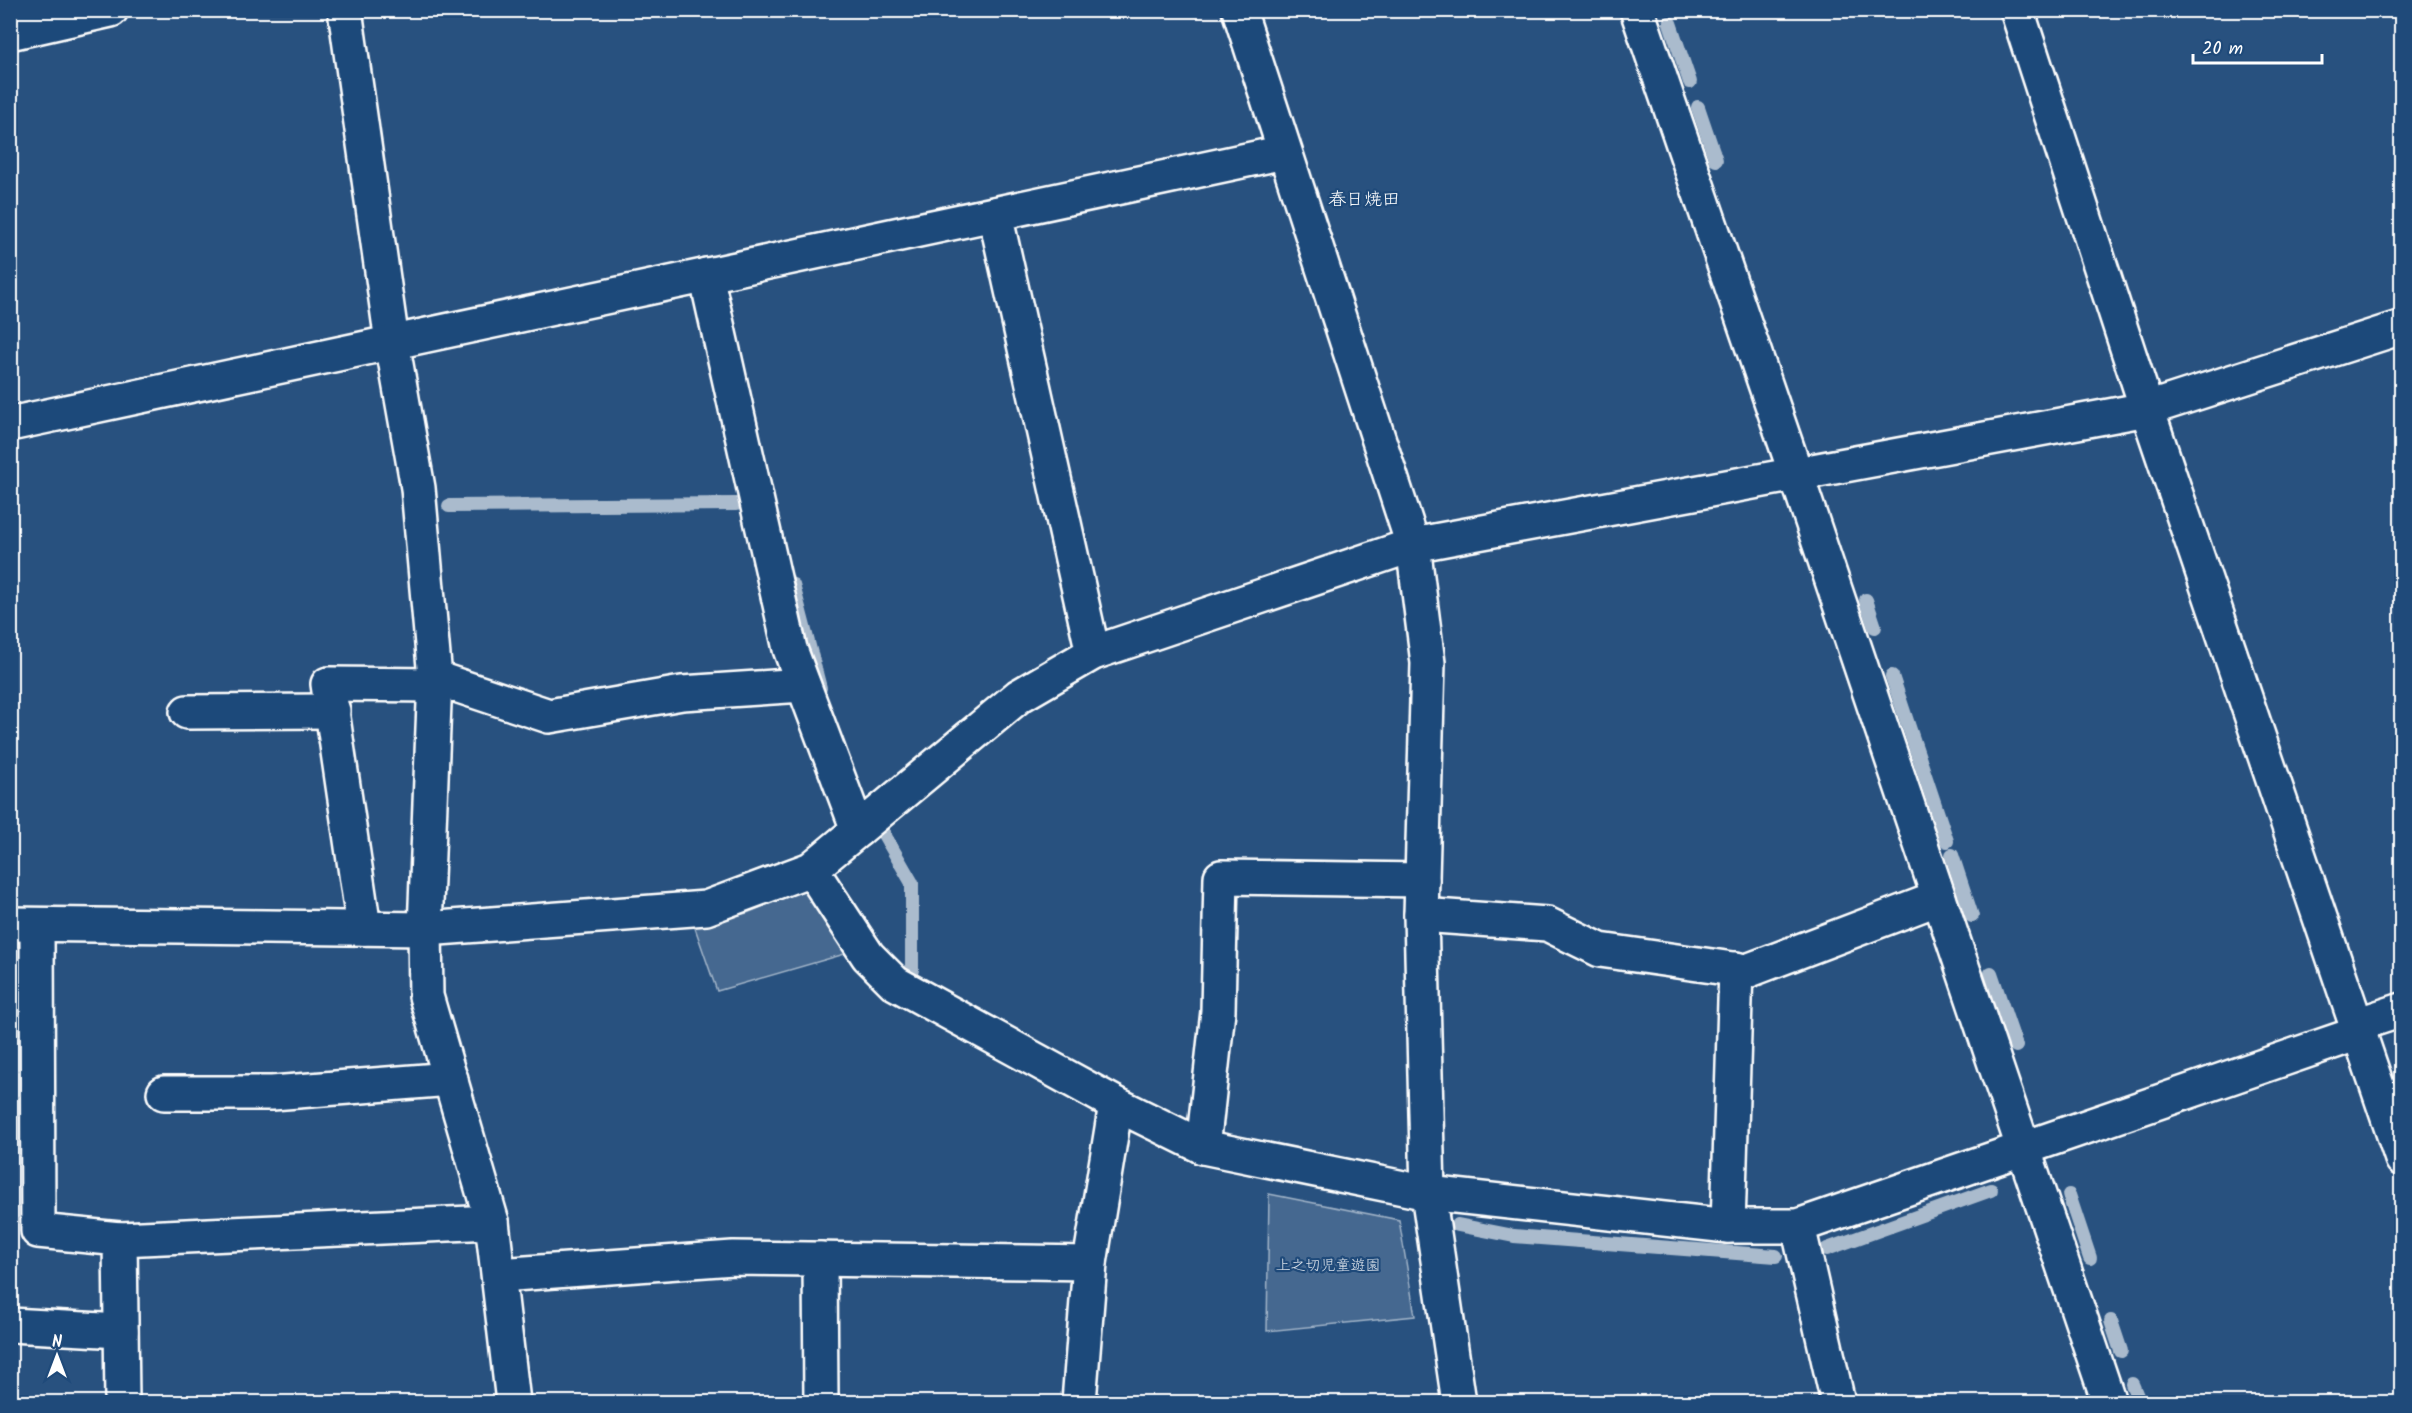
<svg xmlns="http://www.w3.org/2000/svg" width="2412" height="1413" viewBox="0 0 2412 1413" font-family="Kalam,'Klee One',sans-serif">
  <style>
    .green { fill: #446890; stroke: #a2b4c8; stroke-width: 1.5 }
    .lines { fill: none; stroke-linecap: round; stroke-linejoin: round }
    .stream { stroke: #aabbcd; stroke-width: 14 }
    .minor-casing { stroke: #fff; stroke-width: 38 }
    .minor { stroke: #1f4a7a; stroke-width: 33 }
    .labels { text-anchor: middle; stroke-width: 4.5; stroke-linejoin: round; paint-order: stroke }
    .park-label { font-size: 15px; fill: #dae1e9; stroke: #1f4a7a }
    .quarter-label { font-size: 18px; fill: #fff; stroke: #1f4a7a }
  </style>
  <rect width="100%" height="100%" fill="#28517f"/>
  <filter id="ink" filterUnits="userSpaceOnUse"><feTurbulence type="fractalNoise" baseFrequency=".0167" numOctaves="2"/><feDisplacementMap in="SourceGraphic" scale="12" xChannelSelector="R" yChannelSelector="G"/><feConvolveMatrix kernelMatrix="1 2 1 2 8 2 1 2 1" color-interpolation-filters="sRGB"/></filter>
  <g filter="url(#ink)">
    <g class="green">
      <polygon points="805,889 848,953 717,991 694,925 747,913"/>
      <polygon points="1269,1194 1399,1220 1415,1316 1267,1331"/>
    </g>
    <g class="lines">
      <g class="stream">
        <polyline points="1670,23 1690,82"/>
        <polyline points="1698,107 1716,160"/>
        <polyline points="449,506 736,504"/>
        <polyline points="793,585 820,688"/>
        <polyline points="1866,600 1875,627"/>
        <polyline points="1892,676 1947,841"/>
        <polyline points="882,831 912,883 912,970"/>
        <polyline points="1952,855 1972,916"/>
        <polyline points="1991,973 2016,1046"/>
        <polyline points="2069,1195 2090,1258"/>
        <polyline points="1458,1225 1514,1236 1776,1256"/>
        <polyline points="1827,1249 1991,1190"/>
        <polyline points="2111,1321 2121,1351"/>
        <polyline points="2132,1384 2137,1396"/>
      </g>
      <g class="minor-casing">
        <g id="minor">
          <polyline points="345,10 392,342 418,488 435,678 425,929 426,996 492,1222 513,1402"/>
          <polyline points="1239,10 1413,545 1428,663 1421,915 1428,1193 1459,1402"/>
          <polyline points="1637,10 1796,474 2109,1402"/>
          <polyline points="2017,10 2147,409 2402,1159"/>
          <polyline points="10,33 111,10"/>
          <polyline points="995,214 1093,653"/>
          <polyline points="706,275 790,649 858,830"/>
          <polyline points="10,424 1284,152"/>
          <polyline points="435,678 549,716 682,693 803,685"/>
          <polyline points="187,712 333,711"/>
          <polyline points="811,869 868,956 895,983 1116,1104 1203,1147 1428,1193 1728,1226 1798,1226 2359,1033"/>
          <polyline points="1421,915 1547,924 1600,950 1747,971 1939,898"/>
          <polyline points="10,924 425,929 706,908 811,869 1019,696 1093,653 1413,545 2147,409 2402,327"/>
          <polyline points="37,925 38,1231 120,1239 122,1402"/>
          <polyline points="364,928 328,684 435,685"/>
          <polyline points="2356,1025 2402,1010"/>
          <polyline points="164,1093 272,1093 451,1079"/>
          <polyline points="1203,1147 1218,1011 1221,877 1422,880"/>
          <polyline points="1728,1226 1736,969"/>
          <polyline points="1798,1226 1838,1402"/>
          <polyline points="120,1239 492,1222"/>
          <polyline points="820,1259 821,1402"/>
          <polyline points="499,1275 733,1258 1090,1263"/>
          <polyline points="10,1325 121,1331"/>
          <polyline points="1079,1402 1090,1263 1116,1104"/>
        </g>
      </g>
      <use href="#minor" class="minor"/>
    </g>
  </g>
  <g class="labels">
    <g class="park-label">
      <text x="1328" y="1270">上之切児童遊園</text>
    </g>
    <g class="quarter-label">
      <text x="1364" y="205">春日焼田</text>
    </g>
  </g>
  <rect width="2412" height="1413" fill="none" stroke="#1f4a7a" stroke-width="36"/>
  <rect x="18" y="18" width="2376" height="1377" fill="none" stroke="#fff" stroke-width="2" filter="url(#ink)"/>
  <g transform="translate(57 1356)" stroke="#1f4a7a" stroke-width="4.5" paint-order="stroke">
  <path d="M0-4.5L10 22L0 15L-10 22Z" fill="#ffffff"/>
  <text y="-9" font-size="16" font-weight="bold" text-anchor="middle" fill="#ffffff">N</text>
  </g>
  <path d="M2193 54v9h129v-9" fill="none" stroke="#ffffff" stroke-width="3"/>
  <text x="2202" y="54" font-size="18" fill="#ffffff" stroke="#1f4a7a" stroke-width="4.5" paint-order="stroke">20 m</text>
</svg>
